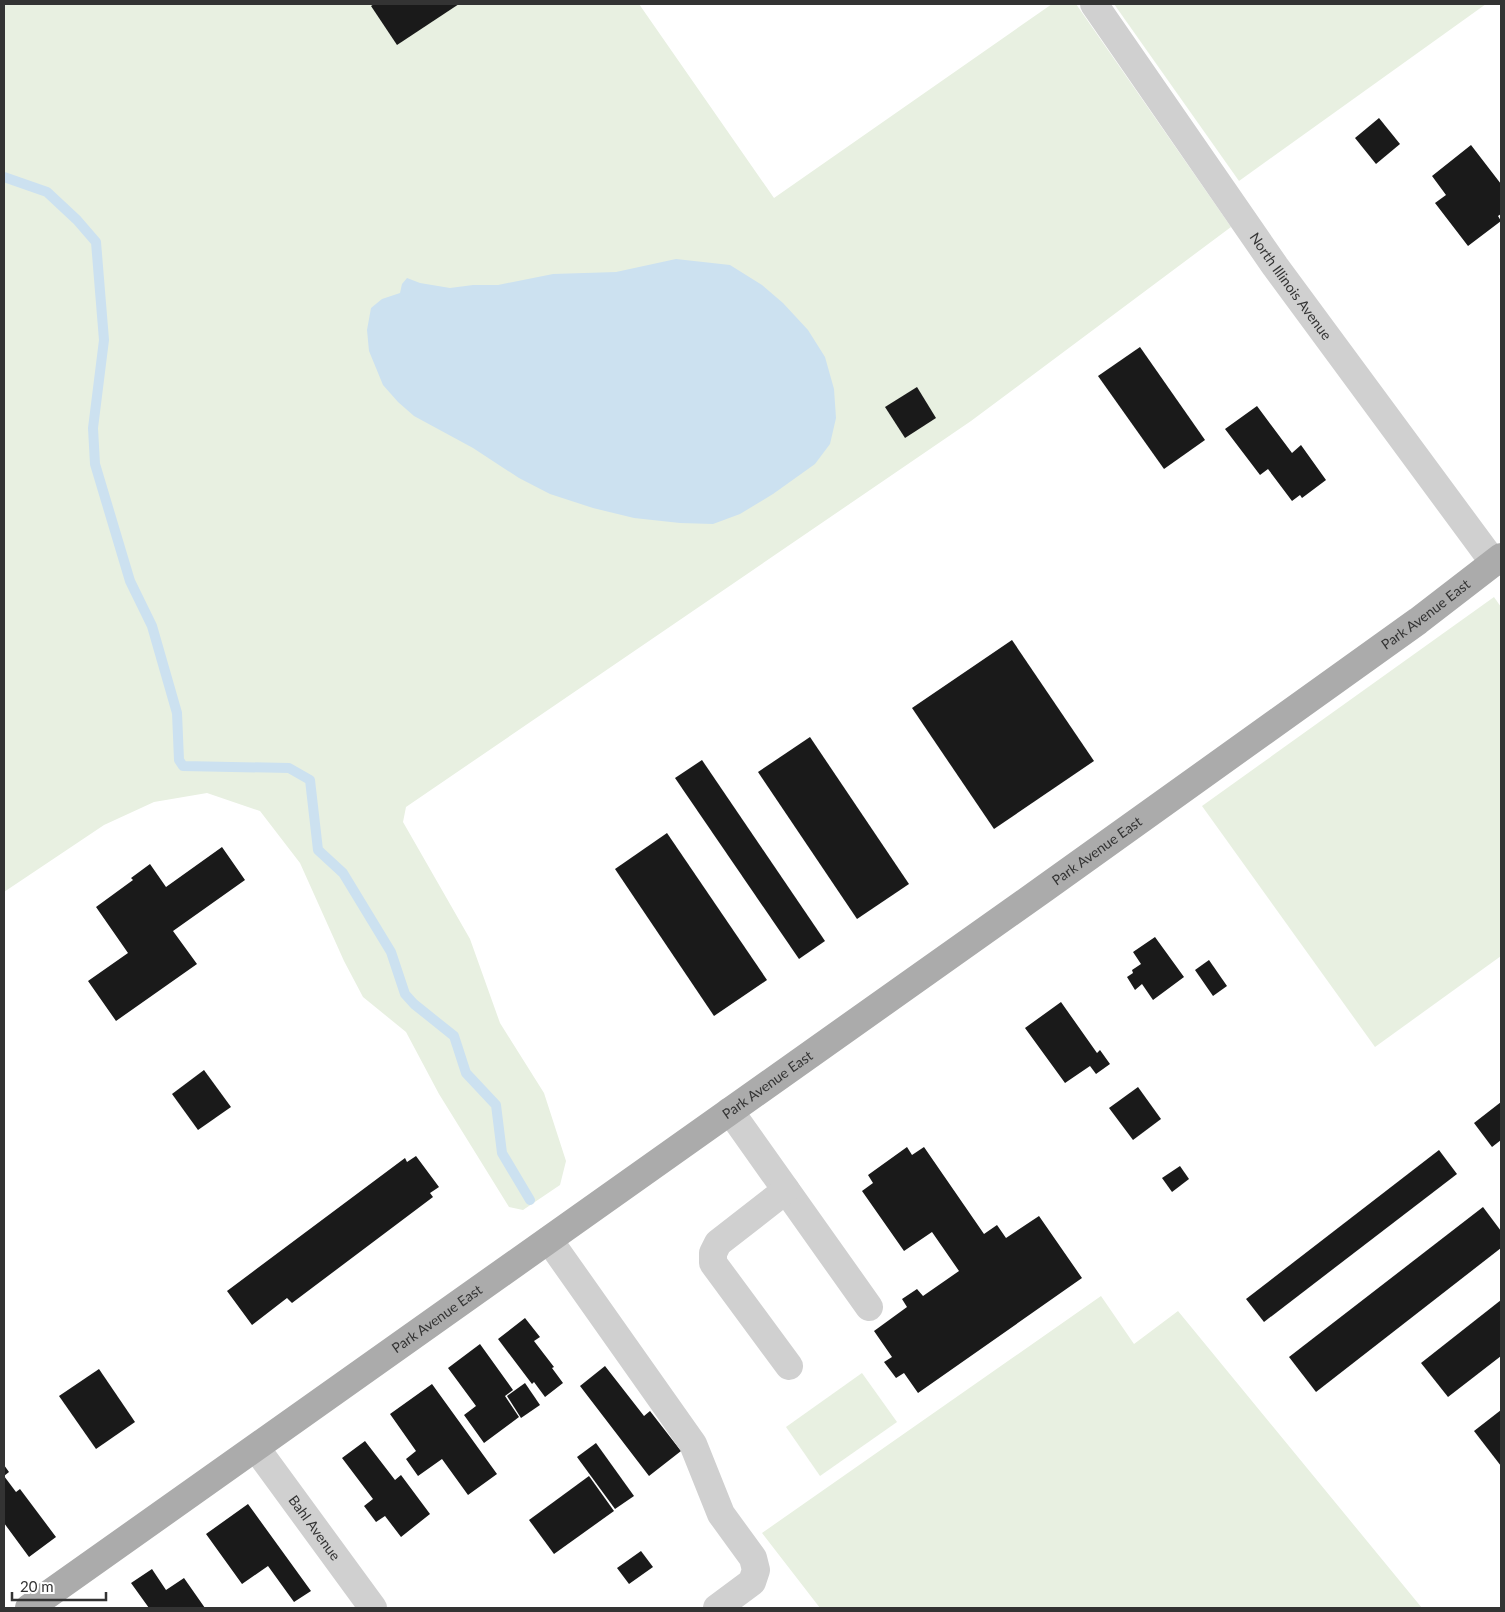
<svg xmlns="http://www.w3.org/2000/svg" width="1505" height="1612" viewBox="0 0 1505 1612" font-family="Lato,sans-serif">
  <style>
    .green { fill: #e8f0e1 }
    .water { fill: #cce1f0 }
    .lines { fill: none; stroke-linecap: round; stroke-linejoin: round }
    .stream { stroke: #cce1f0; stroke-width: 10 }
    .building { fill: #1a1a1a }
    .minor { stroke: #d0d0d0; stroke-width: 28 }
    .major { stroke: #ababab; stroke-width: 28 }
    .labels { text-anchor: middle; stroke-width: 5; stroke-linejoin: round; paint-order: stroke }
    .street-label { font-size: 14px; fill: #333; stroke: #fff }
  </style>
  <rect width="100%" height="100%" fill="#fff"/>
  <g class="green">
    <polygon points="4,4 639,4 774,198 1052,4 1076,4 1231,227 971,421 406,807 403,822 470,939 500,1023 544,1093 566,1161 560,1185 523,1210 509,1207 439,1094 406,1032 363,997 344,961 300,863 260,811 207,793 154,802 104,825 4,892"/>
    <polygon points="1114,4 1486,4 1239,181"/>
    <polygon points="1494,597 1501,607 1501,956 1375,1047 1202,806"/>
    <polygon points="1101,1296 1134,1344 1178,1311 1422,1608 820,1608 762,1533"/>
    <polygon points="862,1373 897,1422 820,1476 786,1427"/>
  </g>
  <polygon class="water" points="676,259 730,265 762,285 783,303 808,330 825,357 834,389 836,418 830,444 815,464 773,494 740,514 713,524 680,523 634,518 593,508 550,494 519,478 473,448 414,416 398,402 383,385 369,351 367,330 371,308 382,299 400,293 402,284 407,278 420,283 450,288 473,285 498,285 553,274 616,272"/>
  <g class="lines">
    <polyline class="stream" points="4,177 47,192 77,220 96,242 104,340 93,428 95,464 130,581 152,626 177,713 179,760 183,766 289,768 310,780 318,850 343,873 391,952 405,994 414,1004 454,1036 466,1073 496,1105 502,1153 530,1200"/>
  </g>
  <g class="building">
    <polygon points="374,4 459,4 397,45 371,6"/>
    <polygon points="1379,118 1400,144 1376,164 1355,138"/>
    <polygon points="1471,145 1501,184 1501,214 1498,216 1501,221 1468,246 1435,203 1446,195 1432,176"/>
    <polygon points="1140,347 1205,440 1164,469 1098,376"/>
    <polygon points="917,387 936,418 905,438 885,407"/>
    <polygon points="1257,406 1292,453 1301,445 1326,480 1302,498 1300,495 1292,501 1268,469 1260,475 1225,429"/>
    <polygon points="1012,640 1094,761 994,829 912,708"/>
    <polygon points="810,737 909,884 857,919 758,772"/>
    <polygon points="702,760 825,941 799,959 675,778"/>
    <polygon points="667,833 767,980 714,1016 615,869"/>
    <polygon points="222,847 245,880 173,931 197,964 116,1021 88,981 128,953 96,907 133,880 131,878 150,864 166,887"/>
    <polygon points="1155,937 1184,977 1153,1000 1142,984 1135,990 1127,977 1133,973 1132,970 1141,964 1133,952"/>
    <polygon points="1209,960 1227,986 1213,996 1195,970"/>
    <polygon points="1061,1002 1097,1053 1100,1050 1110,1064 1096,1074 1090,1066 1065,1083 1025,1028"/>
    <polygon points="204,1070 231,1107 198,1130 172,1094"/>
    <polygon points="1138,1087 1161,1119 1133,1140 1109,1108"/>
    <polygon points="1501,1102 1501,1140 1492,1147 1474,1123"/>
    <polygon points="907,1147 912,1155 924,1147 984,1234 997,1225 1006,1238 1039,1216 1082,1278 918,1393 904,1373 896,1378 884,1362 892,1357 874,1331 907,1307 902,1299 917,1289 923,1296 959,1271 932,1232 904,1251 862,1191 873,1183 868,1175"/>
    <polygon points="1439,1150 1457,1174 1264,1322 1246,1299"/>
    <polygon points="416,1156 439,1187 430,1193 433,1197 292,1303 287,1298 252,1325 227,1291 405,1158 407,1162"/>
    <polygon points="1180,1166 1189,1179 1172,1192 1162,1178"/>
    <polygon points="1483,1207 1501,1231 1501,1248 1316,1392 1289,1357"/>
    <polygon points="1501,1300 1501,1356 1448,1397 1421,1363"/>
    <polygon points="525,1318 540,1337 534,1341 554,1367 552,1368 563,1383 545,1397 534,1382 532,1384 498,1339"/>
    <polygon points="480,1344 513,1390 505,1396 519,1417 484,1443 464,1415 476,1406 448,1368"/>
    <polygon points="605,1366 644,1416 650,1411 681,1451 649,1476 580,1386"/>
    <polygon points="99,1369 135,1422 96,1449 59,1396"/>
    <polygon points="525,1383 540,1405 521,1418 507,1396"/>
    <polygon points="432,1384 497,1474 468,1495 442,1459 418,1476 406,1459 416,1451 390,1414"/>
    <polygon points="1501,1410 1501,1466 1474,1431"/>
    <polygon points="365,1441 395,1480 401,1475 430,1514 401,1537 385,1516 376,1522 364,1506 373,1499 342,1458"/>
    <polygon points="596,1443 634,1496 615,1509 577,1457"/>
    <polygon points="4,1465 9,1472 4,1476 16,1492 20,1489 56,1537 29,1557 4,1523"/>
    <polygon points="589,1476 614,1511 554,1554 529,1520"/>
    <polygon points="248,1504 311,1591 294,1602 268,1566 242,1584 206,1534"/>
    <polygon points="641,1551 653,1567 629,1584 617,1568"/>
    <polygon points="152,1569 166,1590 184,1578 205,1608 149,1608 131,1583"/>
  </g>
  <g class="lines">
    <g class="minor">
      <path id="s1" d="M1094 4 1275 266 1494 563"/>
      <polyline points="730,1111 869,1307"/>
      <polyline points="786,1190 718,1243 713,1253 713,1263 789,1366"/>
      <polyline points="549,1240 693,1444 721,1514 753,1558 756,1570 752,1582 717,1608"/>
      <path id="s2" d="M256 1448 373 1608"/>
    </g>
    <path class="major" id="s3" d="M29 1608 1045 888 1418 621 1501 557"/>
  </g>
  <g class="labels">
    <g class="street-label">
      <text dy="5" stroke="none"><textPath href="#s1" startOffset="344">North Illinois Avenue</textPath></text>
      <text dy="5" stroke="none"><textPath href="#s3" startOffset="1714">Park Avenue East</textPath></text>
      <text dy="5" stroke="none"><textPath href="#s3" startOffset="1309">Park Avenue East</textPath></text>
      <text dy="5" stroke="none"><textPath href="#s3" startOffset="905">Park Avenue East</textPath></text>
      <text dy="5" stroke="none"><textPath href="#s3" startOffset="500">Park Avenue East</textPath></text>
      <text dy="5" stroke="none"><textPath href="#s2" startOffset="99">Bahl Avenue</textPath></text>
    </g>
  </g>
  <rect width="1505" height="1612" fill="none" stroke="#333333" stroke-width="10"/>
  <path d="M12 1592v8h94v-8" fill="none" stroke="#333333" stroke-width="2.5"/>
  <text x="20" y="1592" font-size="15" fill="#333333" stroke="#ffffff" stroke-width="4" paint-order="stroke">20 m</text>
</svg>
